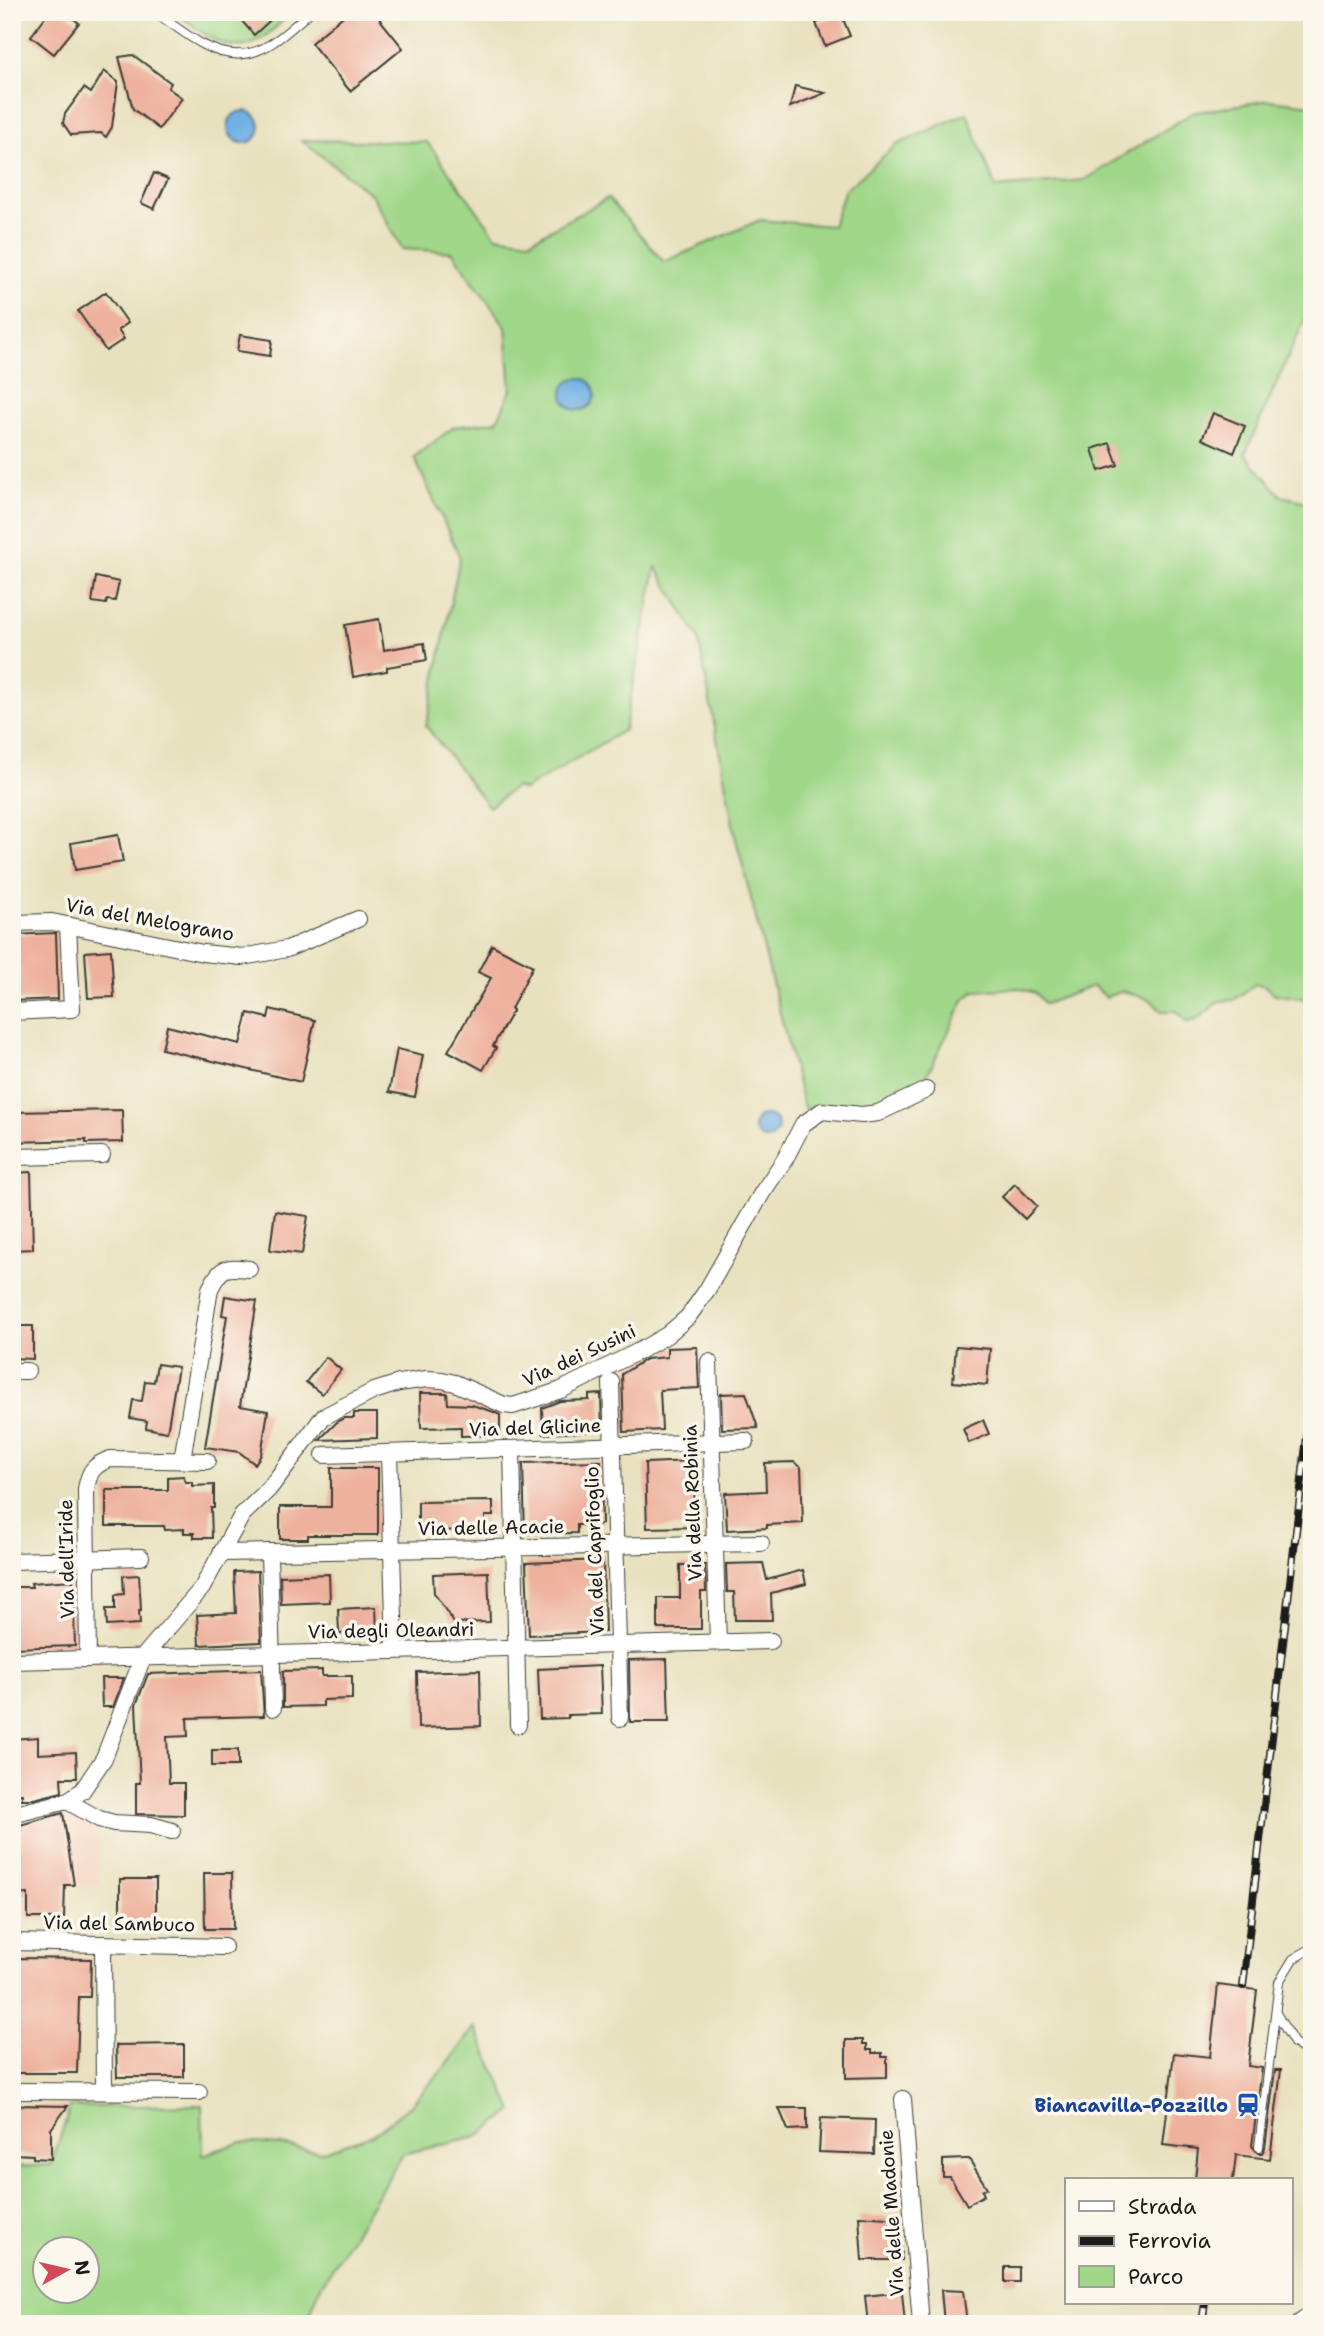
<svg xmlns="http://www.w3.org/2000/svg" width="1324" height="2336" viewBox="0 0 1324 2336" font-family="'Shantell Sans',sans-serif">
  <style>
    .built { fill: #f5d3c1 }
    .green { fill: #a0d789; stroke: #5e7a52; stroke-width: 2; fill-rule: evenodd }
    .water { fill: #71b0e4; stroke: #466680; stroke-width: 2 }
    .building { fill: #eeb19d }
    .lines { fill: none; stroke-linecap: round; stroke-linejoin: round }
    .service-casing { stroke: #3b3a34; stroke-width: 10 }
    .minor-casing { stroke: #3b3a34; stroke-width: 18 }
    .service { stroke: #fff; stroke-width: 8 }
    .minor { stroke: #fff; stroke-width: 16 }
    .rail-casing { stroke: #1c1c1c; stroke-width: 8 }
    .rail { stroke: #fbf7ec; stroke-width: 5; stroke-dasharray: 16; stroke-linecap: butt }
    .labels { text-anchor: middle; stroke-width: 7; stroke-linejoin: round; paint-order: stroke }
    .street-label { font-size: 19px; fill: #1c1c1c; stroke: #fbf7ec }
    .transit-label { font-size: 19px; font-weight: bold; fill: #164399; stroke: #fbf7ec; text-anchor: end }
  </style>
  <rect width="100%" height="100%" fill="#fbf7ec"/>
  <filter id="ink" filterUnits="userSpaceOnUse"><feTurbulence type="fractalNoise" baseFrequency=".0143" numOctaves="2"/><feDisplacementMap in="SourceGraphic" scale="14" xChannelSelector="R" yChannelSelector="G"/><feConvolveMatrix kernelMatrix="1 2 1 2 8 2 1 2 1" color-interpolation-filters="sRGB"/></filter>
  <filter id="wash" filterUnits="userSpaceOnUse"><feTurbulence type="fractalNoise" baseFrequency=".00686" numOctaves="4" result="noise"/><feDisplacementMap in="SourceGraphic" scale="28" xChannelSelector="R" yChannelSelector="G"/><feGaussianBlur stdDeviation="1.57" result="paint"/><feColorMatrix in="noise" values="0 0 0 0 0 0 0 0 0 0 0 0 0 0 0 0 0 1.4 0 .05"/><feComposite in="paint" operator="in"/></filter>
  <g filter="url(#wash)">
    <rect width="100%" height="100%" fill="#e8e1bf"/>
    <polygon class="built" points="63,1812 97,1824 100,1885 12,1885 20,1834 20,1825"/>
    <g class="green">
      <path d="M175 12H293C281 22 268 36 254 43 227 57 195 27 175 12Z"/>
      <polygon points="1269,100 1312,105 1312,303 1245,454 1281,496 1312,503 1312,959 1306,999 1275,994 1263,985 1255,984 1234,1000 1219,1001 1198,1019 1187,1022 1177,1011 1161,1011 1151,1000 1123,991 1106,997 1093,986 1045,1004 1035,993 1018,988 974,991 964,1000 921,1087 860,1109 823,1106 804,1108 735,835 698,637 656,567 624,730 524,790 515,787 489,807 426,726 460,557 414,457 454,427 497,421 511,390 506,327 452,252 402,249 372,195 301,140 427,142 496,236 530,241 608,198 664,262 760,220 832,226 845,190 896,145 967,113 996,188 1084,180 1192,113"/>
      <path d="M475 2027 513 2111 477 2137 403 2154 320 2288 306 2324H12V2167L51 2165 70 2107 202 2105 203 2155 241 2142 280 2145 320 2152 372 2135 410 2106 445 2067ZM46 2248H88V2290H46Z"/>
    </g>
    <g class="water">
      <circle cx="244" cy="127" r="16"/>
      <circle cx="579" cy="394" r="16"/>
      <circle cx="766" cy="1127" r="12"/>
    </g>
    <g id="blocks">
      <g class="building">
        <polygon points="49,12 65,12 79,23 54,54 31,36"/>
        <polygon points="234,12 279,12 254,35"/>
        <polygon points="348,12 374,12 403,48 350,91 311,43"/>
        <polygon points="841,14 850,36 825,46 816,23"/>
        <polygon points="133,55 171,83 168,88 182,98 159,129 133,109 119,57"/>
        <polygon points="104,71 118,82 112,127 106,137 101,133 71,135 63,123 65,114 84,88 91,93"/>
        <polygon points="795,86 825,93 790,107"/>
        <polygon points="154,173 168,179 154,209 141,203"/>
        <polygon points="106,292 128,323 118,330 124,339 106,351 78,311"/>
        <polygon points="240,335 272,340 270,356 237,351"/>
        <polygon points="1213,413 1245,426 1234,453 1202,439"/>
        <polygon points="1110,443 1118,465 1099,471 1092,449"/>
        <polygon points="96,577 119,582 115,601 107,600 106,604 92,602"/>
        <polygon points="379,619 384,650 424,643 427,660 387,667 387,671 353,677 345,625"/>
        <polygon points="118,835 123,862 75,870 71,843"/>
        <polygon points="56,933 58,999 12,1001 12,935"/>
        <polygon points="492,945 533,966 511,1009 513,1010 493,1046 496,1048 483,1070 448,1051 491,978 478,972"/>
        <polygon points="111,950 114,997 88,998 85,952"/>
        <polygon points="270,1009 315,1020 301,1082 162,1049 167,1026 240,1044 248,1013 268,1018"/>
        <polygon points="397,1049 423,1055 415,1097 389,1092"/>
        <polygon points="122,1110 123,1142 86,1143 86,1140 12,1142 12,1112"/>
        <polygon points="31,1172 33,1249 12,1250 12,1173"/>
        <polygon points="1015,1184 1037,1206 1025,1219 1002,1197"/>
        <polygon points="275,1211 308,1216 302,1254 270,1250"/>
        <polygon points="225,1296 257,1301 240,1406 268,1411 261,1455 255,1464 239,1452 205,1447 227,1316 222,1315"/>
        <polygon points="12,1326 33,1326 33,1359 12,1358"/>
        <polygon points="956,1346 990,1349 987,1385 953,1382"/>
        <polygon points="697,1347 699,1388 660,1390 662,1430 624,1432 622,1374 646,1359 667,1357 667,1348"/>
        <polygon points="326,1357 341,1370 322,1394 306,1382"/>
        <polygon points="157,1364 178,1367 167,1432 146,1428 147,1421 130,1418 133,1400 142,1401 145,1381 154,1382"/>
        <polygon points="420,1393 447,1393 448,1404 472,1405 494,1412 500,1415 500,1435 461,1436 461,1427 421,1428"/>
        <polygon points="746,1393 758,1428 722,1429 721,1394"/>
        <polygon points="601,1394 602,1431 543,1434 542,1408 560,1401 589,1400 589,1395"/>
        <polygon points="354,1413 377,1413 377,1438 319,1440 338,1421 344,1418 354,1418"/>
        <polygon points="983,1420 989,1434 969,1443 963,1429"/>
        <polygon points="601,1461 602,1524 577,1525 577,1533 525,1534 523,1463"/>
        <polygon points="694,1461 695,1527 647,1528 645,1463"/>
        <polygon points="794,1462 801,1467 803,1523 767,1525 767,1528 727,1530 725,1493 766,1491 765,1463"/>
        <polygon points="331,1468 378,1468 378,1535 308,1535 308,1539 280,1539 280,1507 331,1507"/>
        <polygon points="184,1476 185,1482 192,1482 192,1486 214,1485 214,1508 211,1508 212,1538 194,1538 194,1533 184,1533 184,1529 165,1530 164,1526 106,1526 106,1490 168,1490 168,1477"/>
        <polygon points="493,1501 493,1516 485,1516 485,1530 418,1531 418,1502"/>
        <polygon points="603,1560 605,1632 529,1635 526,1563"/>
        <polygon points="763,1563 767,1580 803,1570 806,1584 771,1593 772,1620 735,1620 734,1592 727,1592 726,1564"/>
        <polygon points="680,1565 705,1565 706,1592 701,1592 701,1629 658,1629 658,1598 680,1598"/>
        <polygon points="258,1571 261,1642 199,1645 197,1615 236,1613 234,1572"/>
        <polygon points="488,1572 490,1622 454,1623 434,1593 433,1574"/>
        <polygon points="329,1574 330,1602 281,1604 280,1576"/>
        <polygon points="139,1575 141,1610 139,1610 140,1624 107,1626 106,1609 115,1609 115,1595 124,1594 123,1576"/>
        <polygon points="73,1580 75,1646 12,1648 12,1587 32,1587 31,1583"/>
        <polygon points="376,1607 377,1632 339,1634 338,1609"/>
        <polygon points="667,1659 669,1722 630,1722 629,1660"/>
        <polygon points="600,1666 602,1714 568,1715 568,1718 540,1719 538,1669"/>
        <polygon points="261,1670 264,1716 187,1718 188,1736 167,1737 169,1783 184,1783 184,1815 136,1814 136,1783 140,1783 136,1705 148,1674"/>
        <polygon points="322,1670 322,1676 352,1676 352,1699 323,1700 323,1706 283,1707 283,1671"/>
        <polygon points="480,1670 481,1726 418,1728 417,1672"/>
        <polygon points="101,1678 124,1678 113,1707 102,1707"/>
        <polygon points="38,1737 38,1754 76,1752 77,1778 61,1778 62,1792 34,1799 22,1799 22,1794 12,1795 12,1739"/>
        <rect x="212" y="1750" width="26" height="16"/>
        <polygon points="63,1813 74,1885 65,1885 64,1918 28,1918 28,1894 12,1895 12,1834 21,1834 20,1825"/>
        <polygon points="204,1873 232,1873 233,1929 205,1929"/>
        <polygon points="120,1879 156,1879 156,1923 120,1922"/>
        <polygon points="12,1958 91,1959 90,1997 79,1997 77,2073 12,2073"/>
        <polygon points="1218,1985 1257,1990 1248,2066 1262,2068 1252,2146 1258,2153 1262,2153 1265,2148 1275,2070 1281,2070 1270,2159 1236,2155 1233,2180 1195,2180 1198,2149 1163,2145 1174,2053 1210,2057"/>
        <polygon points="846,2040 863,2040 863,2044 867,2044 867,2050 872,2050 872,2053 882,2053 882,2057 887,2057 887,2077 846,2078"/>
        <polygon points="184,2044 184,2077 117,2077 116,2045"/>
        <polygon points="12,2105 68,2106 51,2129 51,2159 33,2158 33,2155 12,2154"/>
        <polygon points="779,2108 807,2108 807,2129 788,2130"/>
        <polygon points="821,2118 875,2120 874,2154 819,2152"/>
        <polygon points="965,2159 969,2159 987,2188 982,2191 984,2195 967,2205 950,2177 943,2177 943,2160"/>
        <polygon points="859,2216 900,2219 902,2260 862,2260"/>
        <rect x="1005" y="2267" width="14" height="15"/>
        <polygon points="941,2290 963,2291 967,2324 944,2324"/>
        <polygon points="902,2292 905,2324 868,2324 865,2296"/>
      </g>
    </g>
  </g>
  <g filter="url(#ink)">
    <use href="#blocks" fill-opacity="0" stroke="#3b3a34" stroke-width="2"/>
    <g class="lines">
      <g class="service-casing">
        <g id="service">
          <path d="M153 12C171 22 186 36 204 45 251 70 276 41 310 12"/>
          <polyline points="1276,2013 1294,2043 1312,2055"/>
          <polyline points="1259,2147 1279,1982 1293,1959 1312,1948"/>
        </g>
      </g>
      <g class="minor-casing">
        <g id="minor">
          <polyline points="12,923 52,922 203,953 242,957 287,949 358,919"/>
          <polyline points="12,1012 72,1009 68,925"/>
          <polyline points="12,1157 102,1155"/>
          <polyline points="709,1362 718,1642"/>
          <polyline points="12,1371 27,1371"/>
          <polyline points="611,1382 620,1718"/>
          <polyline points="512,1449 518,1725"/>
          <polyline points="389,1453 395,1651"/>
          <polyline points="324,1455 746,1441"/>
          <path d="M182 1460 210 1289C221 1267 225 1266 249 1269"/>
          <polyline points="269,1552 273,1708"/>
          <polyline points="221,1553 761,1543"/>
          <polyline points="12,1561 141,1557"/>
          <path d="M88 1659 86 1489C89 1472 93 1465 110 1459L207 1461"/>
          <polyline points="12,1661 771,1641"/>
          <polyline points="67,1801 99,1819 114,1823 151,1825 172,1831"/>
          <polyline points="12,1815 67,1801 82,1791 104,1758 143,1657 202,1588 242,1515 269,1489 323,1417 374,1391 399,1383 427,1379 442,1380 455,1383 504,1405 513,1406 561,1390 641,1350 667,1335 688,1317 707,1290 762,1193 785,1159 803,1124 822,1111 862,1115 878,1113 926,1090"/>
          <polyline points="12,1942 224,1947"/>
          <polyline points="103,1944 104,2091"/>
          <polyline points="12,2091 199,2092"/>
          <polyline points="903,2099 921,2324"/>
          <polyline points="1298,2324 1312,2314"/>
        </g>
      </g>
      <use href="#service" class="service"/>
      <use href="#minor" class="minor"/>
      <g class="rail-casing">
        <g id="rail">
          <polyline points="1243,1986 1312,1394"/>
          <polyline points="1202,2324 1205,2303"/>
        </g>
      </g>
      <use href="#rail" class="rail"/>
    </g>
  </g>
  <defs>
    <g id="station-bare" transform="scale(1.89)"><path d="M-3-6H3Q5-6 5-4V2Q5 4 3 4L4.5 6H3L1.5 4h-3L-3 6H-4.5L-3 4Q-5 4-5 2V-4Q-5-6-3-6ZM-3.5-4v3h7v-3ZM-3.5 1v1.5H-2V1ZM2 1v1.5H3.5V1Z" fill="#1a4fb4" stroke="#fbf7ec" stroke-width="2.5" paint-order="stroke"/></g>
  </defs>
  <g fill-rule="evenodd">
    <use href="#station-bare" x="1248" y="2105"/>
  </g>
  <g class="labels">
    <g class="street-label">
      <text transform="translate(150 919) rotate(10)" y="7">Via del Melograno</text>
      <text transform="translate(579 1355) rotate(-25)" y="7">Via dei Susini</text>
      <text transform="translate(535 1427) rotate(-2)" y="7">Via del Glicine</text>
      <text transform="translate(692 1503) rotate(-92)" y="7">Via della Robinia</text>
      <text transform="translate(491 1527) rotate(-1)" y="7">Via delle Acacie</text>
      <text transform="translate(594 1551) rotate(-92)" y="7">Via del Caprifoglio</text>
      <text transform="translate(66 1559) rotate(-91)" y="7">Via dell'Iride</text>
      <text transform="translate(391 1630) rotate(-1)" y="7">Via degli Oleandri</text>
      <text transform="translate(119 1923) rotate(1)" y="7">Via del Sambuco</text>
      <text transform="translate(891 2213) rotate(-94)" y="7">Via delle Madonie</text>
    </g>
    <g class="transit-label">
      <text x="1228" y="2112">Biancavilla-Pozzillo</text>
    </g>
  </g>
  <rect width="1324" height="2336" fill="none" stroke="#fbf7ec" stroke-width="42"/>
  <rect x="1065" y="2178" width="228" height="126" fill="#fbf7ec" stroke="#a29f99" stroke-width="2"/>
  <rect x="1079" y="2201" width="35" height="10" fill="#ffffff" stroke="#a29f99" stroke-width="2"/>
  <text x="1128" y="2214" font-size="21" fill="#1c1c1c">Strada</text>
  <rect x="1079" y="2236" width="35" height="10" fill="#1c1c1c" stroke="#a29f99" stroke-width="2"/>
  <text x="1128" y="2248" font-size="21" fill="#1c1c1c">Ferrovia</text>
  <rect x="1079" y="2266" width="35" height="21" fill="#a0d789" stroke="#a29f99" stroke-width="2"/>
  <text x="1128" y="2284" font-size="21" fill="#1c1c1c">Parco</text>
  <g transform="translate(66 2270) rotate(82)"><circle r="33" fill="#fbf7ec" stroke="#a29f99" stroke-width="2"/>
  <path d="M0-5L12 26L0 18L-12 26Z" fill="#d1495b"/>
  <text y="-10" font-size="19" font-weight="bold" text-anchor="middle" fill="#1c1c1c">N</text>
  </g>
</svg>
